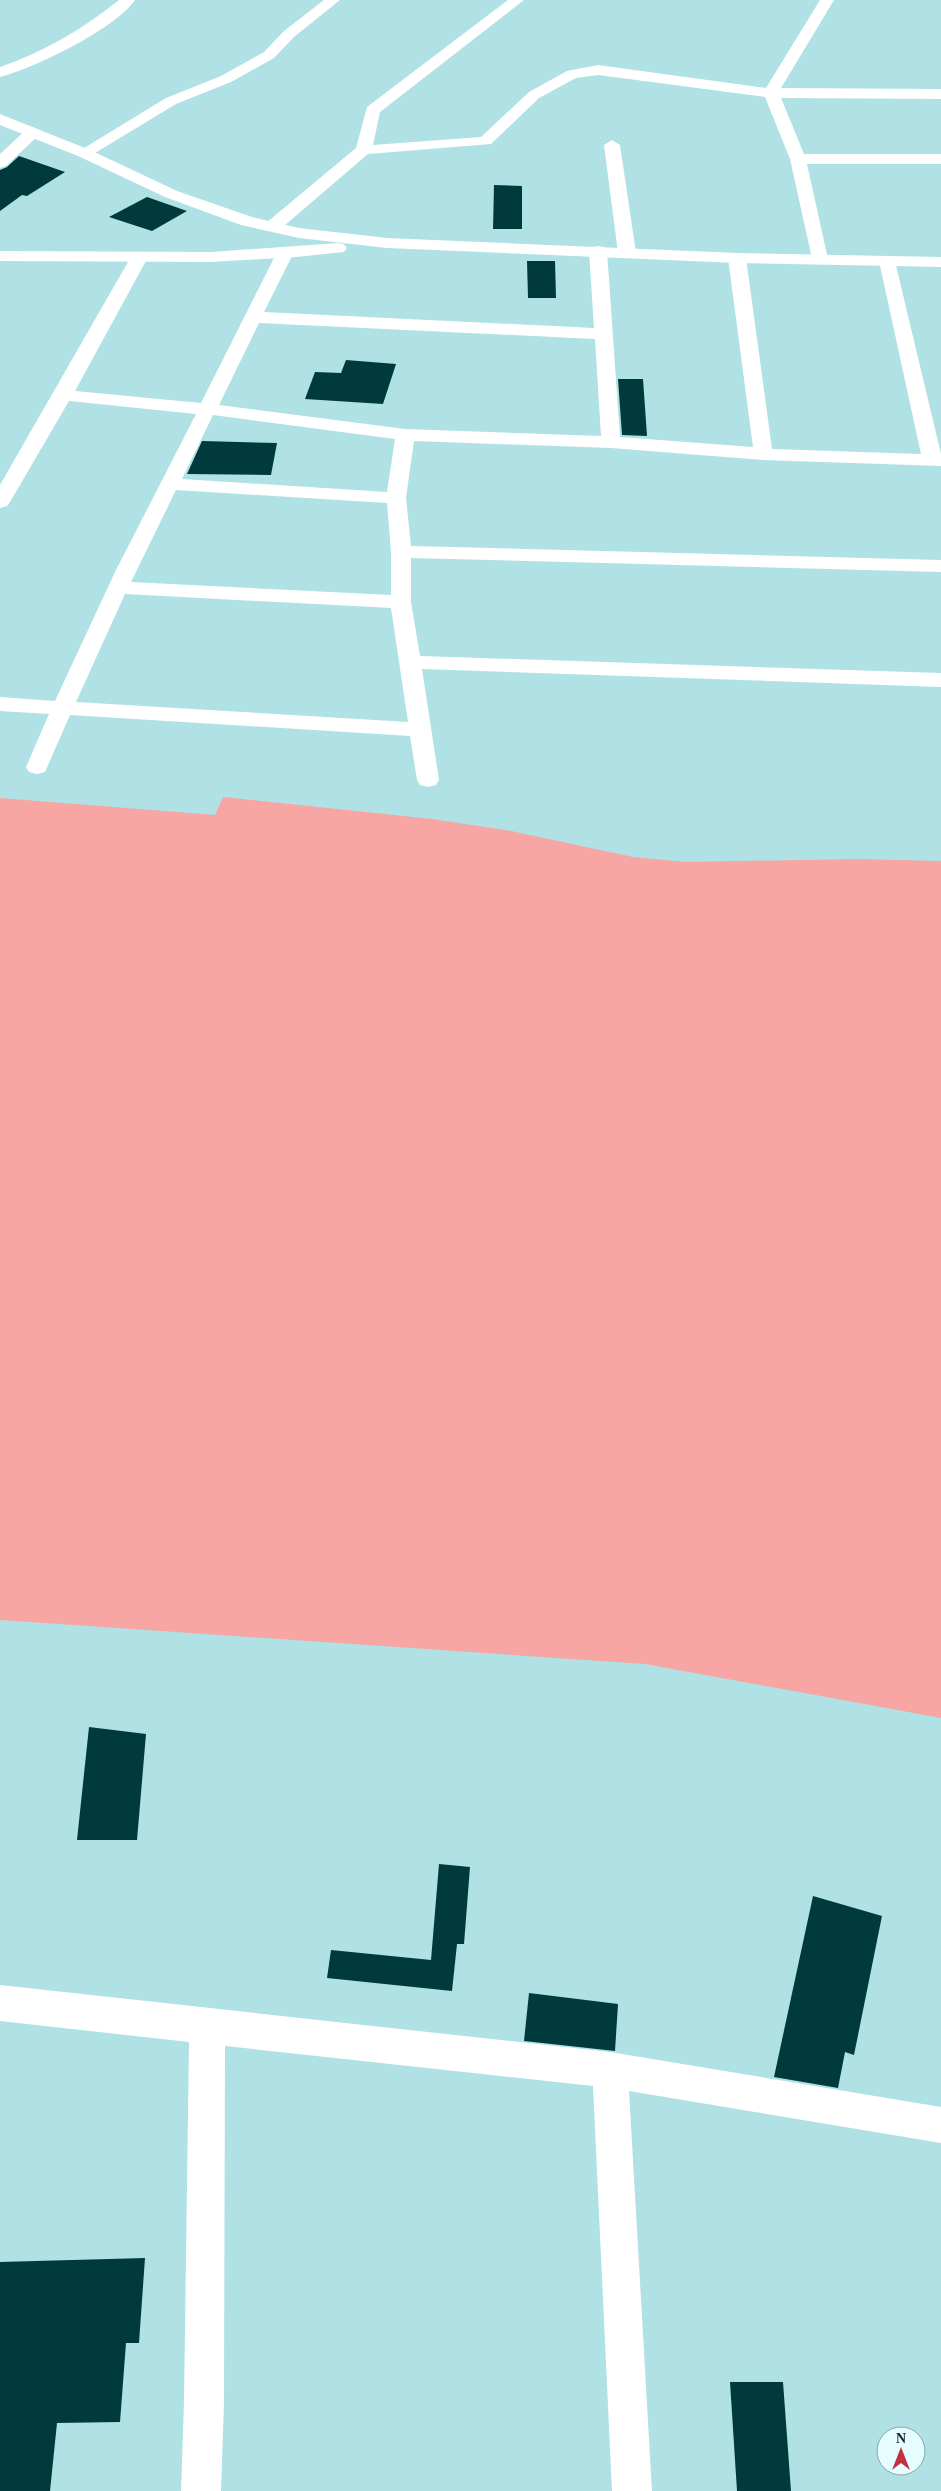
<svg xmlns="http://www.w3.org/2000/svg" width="941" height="2491" viewBox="0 0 941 2491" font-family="Georgia,serif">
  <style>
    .green { fill: #f7a6a4 }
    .building { fill: #003a3d }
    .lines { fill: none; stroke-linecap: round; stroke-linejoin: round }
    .street { fill: #fff; fill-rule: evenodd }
    .secondary { fill: #fff; fill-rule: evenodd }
  </style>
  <rect width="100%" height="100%" fill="#b0e1e4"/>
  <polygon class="green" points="223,797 432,819 511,831 633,857 686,862 856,859 941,861 941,1718 645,1664 0,1620 0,798 215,815"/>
  <g class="building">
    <polygon points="19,156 65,172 27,196 22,195 0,211 0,170 7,167"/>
    <polygon points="494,185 522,186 522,229 493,229"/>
    <polygon points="147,197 187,211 152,231 109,217"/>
    <polygon points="527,261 555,261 556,298 528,298"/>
    <polygon points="346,360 396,364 383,404 305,399 315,372 341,373"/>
    <polygon points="618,379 643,379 647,436 622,435"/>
    <polygon points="202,441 277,443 271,475 187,474"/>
    <polygon points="89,1727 146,1734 137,1840 77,1840"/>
    <polygon points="439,1864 470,1867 464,1944 457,1944 452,1991 327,1978 331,1950 431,1960"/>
    <polygon points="813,1896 882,1916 854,2055 845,2052 838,2088 774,2077"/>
    <polygon points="529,1993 618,2004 615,2051 524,2041"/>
    <polygon points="145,2258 139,2343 126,2343 120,2422 57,2423 50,2491 0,2491 0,2262"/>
    <polygon points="730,2382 783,2382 791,2491 737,2491"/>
  </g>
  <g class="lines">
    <g class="street">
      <path d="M119 0H135C115 29 35 68 0 77V67C44 52 83 29 119 0Z"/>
      <polygon points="324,0 340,0 294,37 274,58 231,82 176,104 90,156 78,156 76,153 166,98 221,76 264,52 284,31"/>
      <polygon points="508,0 524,0 380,112 373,145 481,137 529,92 567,71 598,65 766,88 820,0 834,0 781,88 941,89 941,99 781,98 804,154 941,154 941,164 807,164 828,259 825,263 813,263 790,159 765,97 598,75 576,78 539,98 491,144 368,154 278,231 266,231 264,227 266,223 356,148 367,107"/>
      <polygon points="33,127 41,132 39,135 6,166 0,168 0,154 27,129"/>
      <polygon points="612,140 620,145 636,253 633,257 621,257 618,253 604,145"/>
      <path d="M598 246 604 247 607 251 620 437 753 447 728 258 731 254H743L746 258 772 449 921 454 879 261 882 257H894L941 454V466L763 460 611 448 414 441 406 498 411 546 941 560V572L411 558V602L420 656 941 673V687L422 669 439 780 436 785 428 787 420 785 417 780 410 736 70 715 45 772 37 774 29 772 26 767 49 714 0 711V697L55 701 115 572 196 414 69 401 10 502 7 506 0 508V485L132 255H144L147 259 75 391 201 403 278 250H290L293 254 264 312 594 328 589 251 592 247ZM259 323 595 339 601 436 405 429 219 405ZM213 415 395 439 387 492 182 479ZM176 490 387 503 391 552V595L131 582ZM125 594 391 608 408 722 76 702Z"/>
      <polygon points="0,1985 610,2052 941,2107 941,2143 629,2091 652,2491 612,2491 593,2086 225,2046 224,2401 221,2491 181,2491 184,2401 189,2042 0,2021"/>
    </g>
    <g class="secondary">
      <polygon points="0,114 90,150 177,191 252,217 299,228 387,238 737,253 941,257 941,267 737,263 387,248 299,238 241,225 165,197 78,156 0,125"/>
      <polygon points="338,243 344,244 347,248 344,252 296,257 211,262 0,261 0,251 211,252"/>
    </g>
  </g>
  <g transform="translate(901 2451)"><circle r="24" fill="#e5fdff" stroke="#8fa5a7"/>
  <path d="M0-4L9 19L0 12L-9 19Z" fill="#c1313f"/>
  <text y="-8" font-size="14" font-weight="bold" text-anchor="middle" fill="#0e2122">N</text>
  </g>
</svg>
